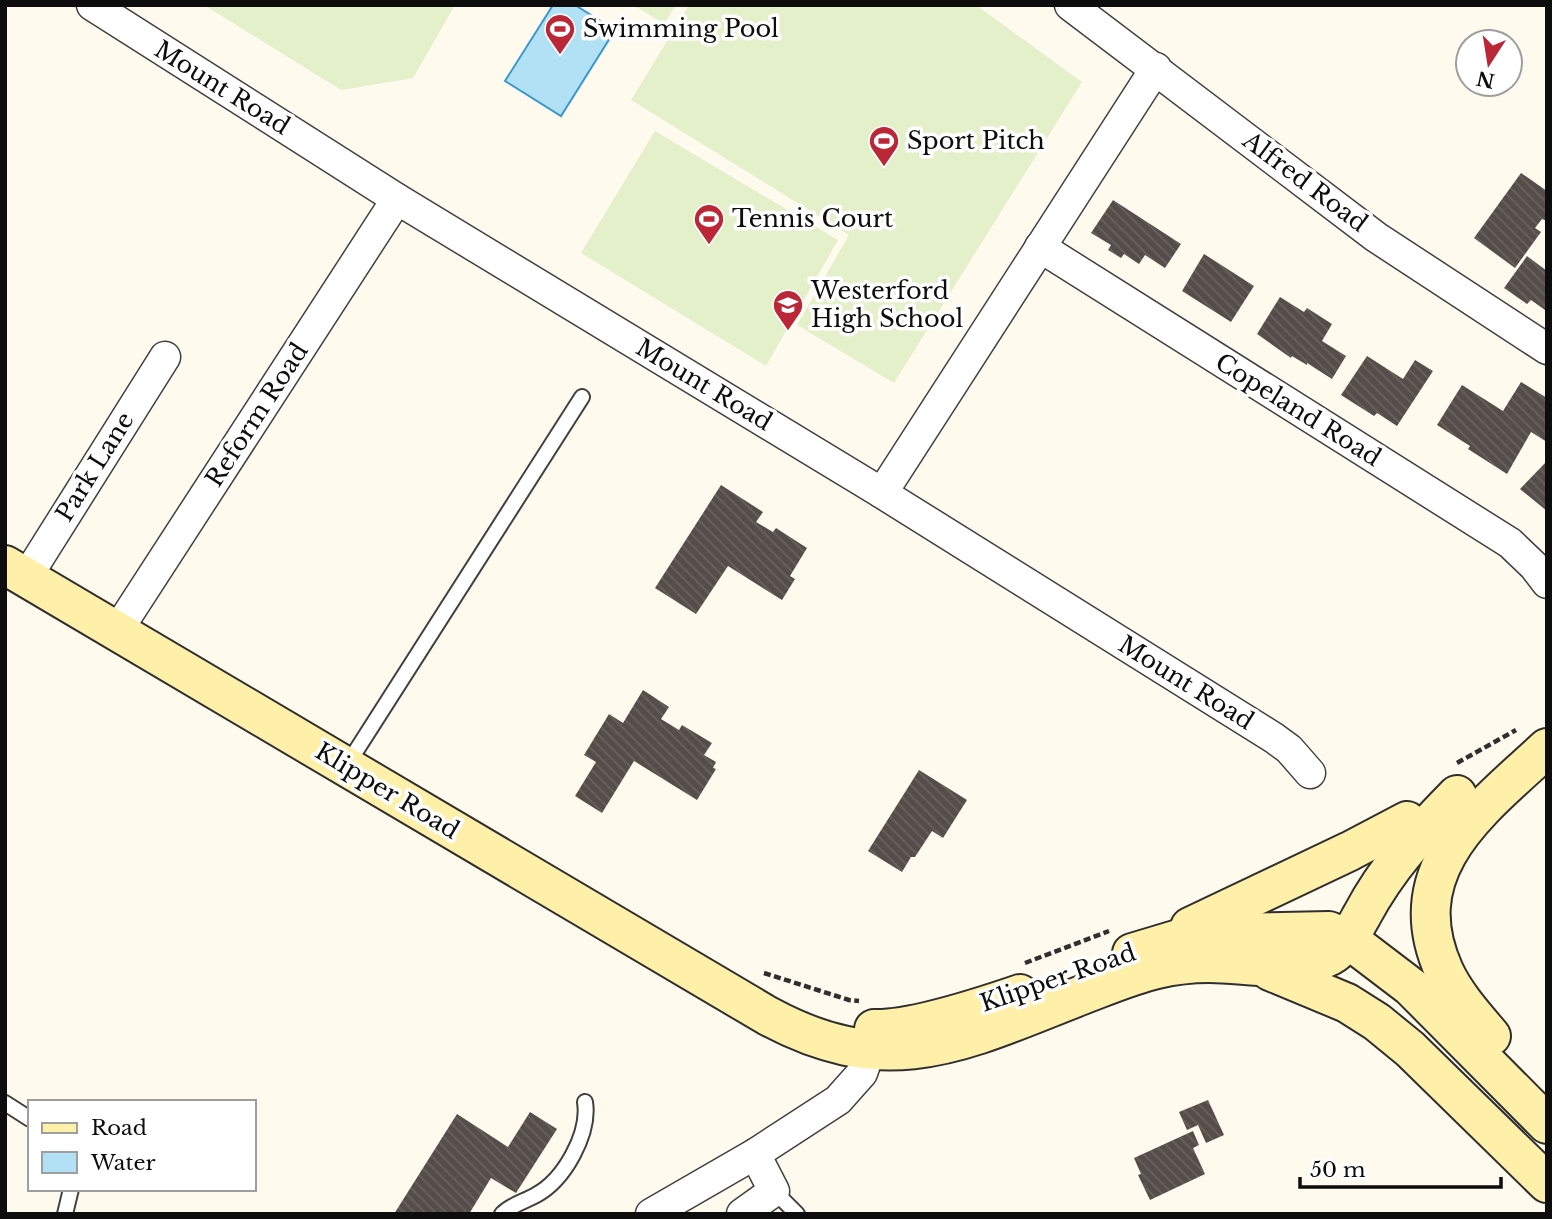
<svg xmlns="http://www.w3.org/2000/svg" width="1552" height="1219" viewBox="0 0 1552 1219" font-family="'Libre Baskerville',serif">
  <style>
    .pitch { fill: #e4f0c9 }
    .water { fill: #b2e0f5; stroke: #3a99cb; stroke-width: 2 }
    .building { fill: url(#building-back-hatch) }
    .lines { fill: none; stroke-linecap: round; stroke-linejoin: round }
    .lane-casing { stroke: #404040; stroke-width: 18 }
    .street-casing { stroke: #404040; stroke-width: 33 }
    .secondary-casing { stroke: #2f2f2f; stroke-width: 42 }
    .path { stroke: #2f2f2f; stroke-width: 4.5; stroke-dasharray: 7 3.5; stroke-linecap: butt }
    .lane { stroke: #fff; stroke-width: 14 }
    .street { stroke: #fff; stroke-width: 30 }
    .secondary { stroke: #fef0a9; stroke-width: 38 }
    .labels { text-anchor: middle; stroke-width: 7; stroke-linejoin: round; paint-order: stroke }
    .poi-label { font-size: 24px; fill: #0d0d0d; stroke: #fff; text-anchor: start }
    .street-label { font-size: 24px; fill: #0d0d0d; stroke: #fff }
  </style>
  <defs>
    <pattern id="building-back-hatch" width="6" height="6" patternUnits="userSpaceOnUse" patternTransform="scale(1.75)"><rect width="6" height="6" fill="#554d49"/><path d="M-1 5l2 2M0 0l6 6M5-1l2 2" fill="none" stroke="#68625f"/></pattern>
  </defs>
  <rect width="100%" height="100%" fill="#fffaed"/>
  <g class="pitch">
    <polygon points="204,5 455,5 413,78 341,90"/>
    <polygon points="633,5 676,5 664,24"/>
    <polygon points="689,5 976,5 1082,82 894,383 797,325 849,235 631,100"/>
    <polygon points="655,131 838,240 766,366 581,253"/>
  </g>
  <polygon class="water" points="553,5 575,5 615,30 561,116 505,81"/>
  <g class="building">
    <polygon points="1521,173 1547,191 1547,221 1542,219 1535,228 1541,232 1515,268 1474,238"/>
    <polygon points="1113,200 1181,244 1165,268 1145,255 1139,264 1124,254 1121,258 1108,250 1111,245 1091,233"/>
    <polygon points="1204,254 1254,286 1231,322 1182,291"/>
    <polygon points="1527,256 1547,271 1545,310 1531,300 1527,304 1504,288"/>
    <polygon points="1280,297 1304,312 1307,308 1332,324 1322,341 1346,356 1332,379 1307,363 1307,365 1292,356 1291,358 1257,334"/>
    <polygon points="1367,356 1403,379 1415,360 1433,371 1397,426 1377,413 1374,416 1341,395"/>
    <polygon points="1521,382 1547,398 1547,442 1531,432 1507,474 1468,449 1470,446 1437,425 1462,385 1503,411"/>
    <polygon points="1547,461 1547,511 1520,489"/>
    <polygon points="721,485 763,512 756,522 773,532 776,528 807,548 790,576 795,579 782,600 728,566 696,614 655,588"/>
    <polygon points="643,690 669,707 661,719 679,730 682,725 712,743 704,755 716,762 713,768 716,769 697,800 634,761 602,813 575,796 596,762 584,755 609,714 623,723"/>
    <polygon points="919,770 967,800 943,838 932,831 915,857 911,857 902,872 868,851"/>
    <polygon points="1208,1100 1224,1135 1206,1143 1198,1125 1187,1130 1179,1112"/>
    <polygon points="530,1112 557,1129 516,1193 491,1178 469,1214 394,1214 457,1114 508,1147"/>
    <polygon points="1193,1131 1199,1145 1193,1148 1205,1174 1150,1200 1138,1175 1141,1174 1134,1158"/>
  </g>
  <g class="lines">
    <g class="lane-casing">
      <g id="lane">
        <polyline points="347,765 582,397"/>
        <polyline points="5,1103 30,1119"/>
        <polyline points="774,1191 797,1214"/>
        <polyline points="65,1214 71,1189"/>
        <path d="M502 1214C512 1204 524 1202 536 1195 564 1180 590 1134 585 1102"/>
      </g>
    </g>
    <g class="street-casing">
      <g id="street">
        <polyline points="92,5 397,199 882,493 1274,738 1289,749 1310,773"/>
        <polyline points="1070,5 1376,237 1547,349"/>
        <polyline points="1040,247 1510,543 1534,566 1547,583"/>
        <polyline points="882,493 1156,68"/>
        <polyline points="26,578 165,357"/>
        <polyline points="117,631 397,199"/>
        <polyline points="651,1214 755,1154 838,1100 862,1073 877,1030"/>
        <polyline points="742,1214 774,1191 755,1154"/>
      </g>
    </g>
    <g class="secondary-casing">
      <g id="secondary">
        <path d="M5 565 768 1016C890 1082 964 1041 1082 995 1106 986 1131 975 1157 969 1174 965 1192 963 1209 963 1248 963 1294 975 1330 956 1345 948 1354 929 1362 915 1388 866 1419 834 1457 795"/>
        <polyline points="1190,927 1350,851 1407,821"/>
        <polyline points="1132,953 1182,938 1229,933 1329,931 1348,939 1411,987 1547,1124"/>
        <polyline points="1270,971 1347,1003 1377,1022 1410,1049 1547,1183"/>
        <path d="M874 1029C913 1030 982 1007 1020 994"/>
        <path d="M1491 1036C1474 1016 1455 995 1444 971 1398 869 1480 810 1547 748"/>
      </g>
    </g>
    <g class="path">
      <polyline points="1457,763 1516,730"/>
      <polyline points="1025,963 1109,931"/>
      <polyline points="764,973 849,1000 859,1001"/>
    </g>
    <use href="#lane" class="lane"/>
    <use href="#street" class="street"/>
    <use href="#secondary" class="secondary"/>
  </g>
  <defs>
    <g id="stadium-pin" transform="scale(1.575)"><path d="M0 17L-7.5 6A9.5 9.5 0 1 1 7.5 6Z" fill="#bb2736" stroke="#fff"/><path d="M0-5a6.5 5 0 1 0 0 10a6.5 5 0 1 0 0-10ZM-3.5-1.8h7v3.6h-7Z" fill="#fff"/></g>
    <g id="school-pin" transform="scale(1.575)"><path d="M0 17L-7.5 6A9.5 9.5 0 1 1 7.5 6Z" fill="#bb2736" stroke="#fff"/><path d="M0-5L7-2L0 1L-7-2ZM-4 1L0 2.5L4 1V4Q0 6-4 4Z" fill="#fff"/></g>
  </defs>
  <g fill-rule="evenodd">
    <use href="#stadium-pin" x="560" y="29"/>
    <use href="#stadium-pin" x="884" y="141"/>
    <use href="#stadium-pin" x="709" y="219"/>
    <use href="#school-pin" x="788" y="305"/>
  </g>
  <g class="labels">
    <g class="poi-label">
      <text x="583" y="37">Swimming Pool</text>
      <text x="907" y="149">Sport Pitch</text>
      <text x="732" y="227">Tennis Court</text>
      <text x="811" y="299">Westerford<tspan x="811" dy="28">High School</tspan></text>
    </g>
    <g class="street-label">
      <text transform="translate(222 88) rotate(32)" y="8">Mount Road</text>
      <text transform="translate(1305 182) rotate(37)" y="8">Alfred Road</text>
      <text transform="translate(704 385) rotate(31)" y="8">Mount Road</text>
      <text transform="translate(1298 410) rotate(32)" y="8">Copeland Road</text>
      <text transform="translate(257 415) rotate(-57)" y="8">Reform Road</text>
      <text transform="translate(95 467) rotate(-58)" y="8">Park Lane</text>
      <text transform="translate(1186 683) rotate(32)" y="8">Mount Road</text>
      <text transform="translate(387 791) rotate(31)" y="8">Klipper Road</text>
      <text transform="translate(1058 978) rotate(-19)" y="8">Klipper Road</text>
    </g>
  </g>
  <rect width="1552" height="1219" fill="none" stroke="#0d0d0d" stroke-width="14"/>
  <rect x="28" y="1100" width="228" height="91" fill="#ffffff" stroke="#9e9e9e" stroke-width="2"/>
  <rect x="42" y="1123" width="35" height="10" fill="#fef0a9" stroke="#9e9e9e" stroke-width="2"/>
  <text x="91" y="1135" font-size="21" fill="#0d0d0d">Road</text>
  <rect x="42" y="1152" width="35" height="21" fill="#b2e0f5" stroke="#9e9e9e" stroke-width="2"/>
  <text x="91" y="1170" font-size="21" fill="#0d0d0d">Water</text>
  <g transform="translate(1489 63) rotate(192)"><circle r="33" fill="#ffffff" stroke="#9e9e9e" stroke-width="2"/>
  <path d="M0-5L12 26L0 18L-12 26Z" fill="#bb2736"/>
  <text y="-10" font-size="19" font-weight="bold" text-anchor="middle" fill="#0d0d0d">N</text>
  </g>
  <path d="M1300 1177v10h201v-10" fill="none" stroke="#0d0d0d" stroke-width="3.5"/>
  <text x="1310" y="1177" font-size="21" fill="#0d0d0d" stroke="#ffffff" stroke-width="5" paint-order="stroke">50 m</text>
</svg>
